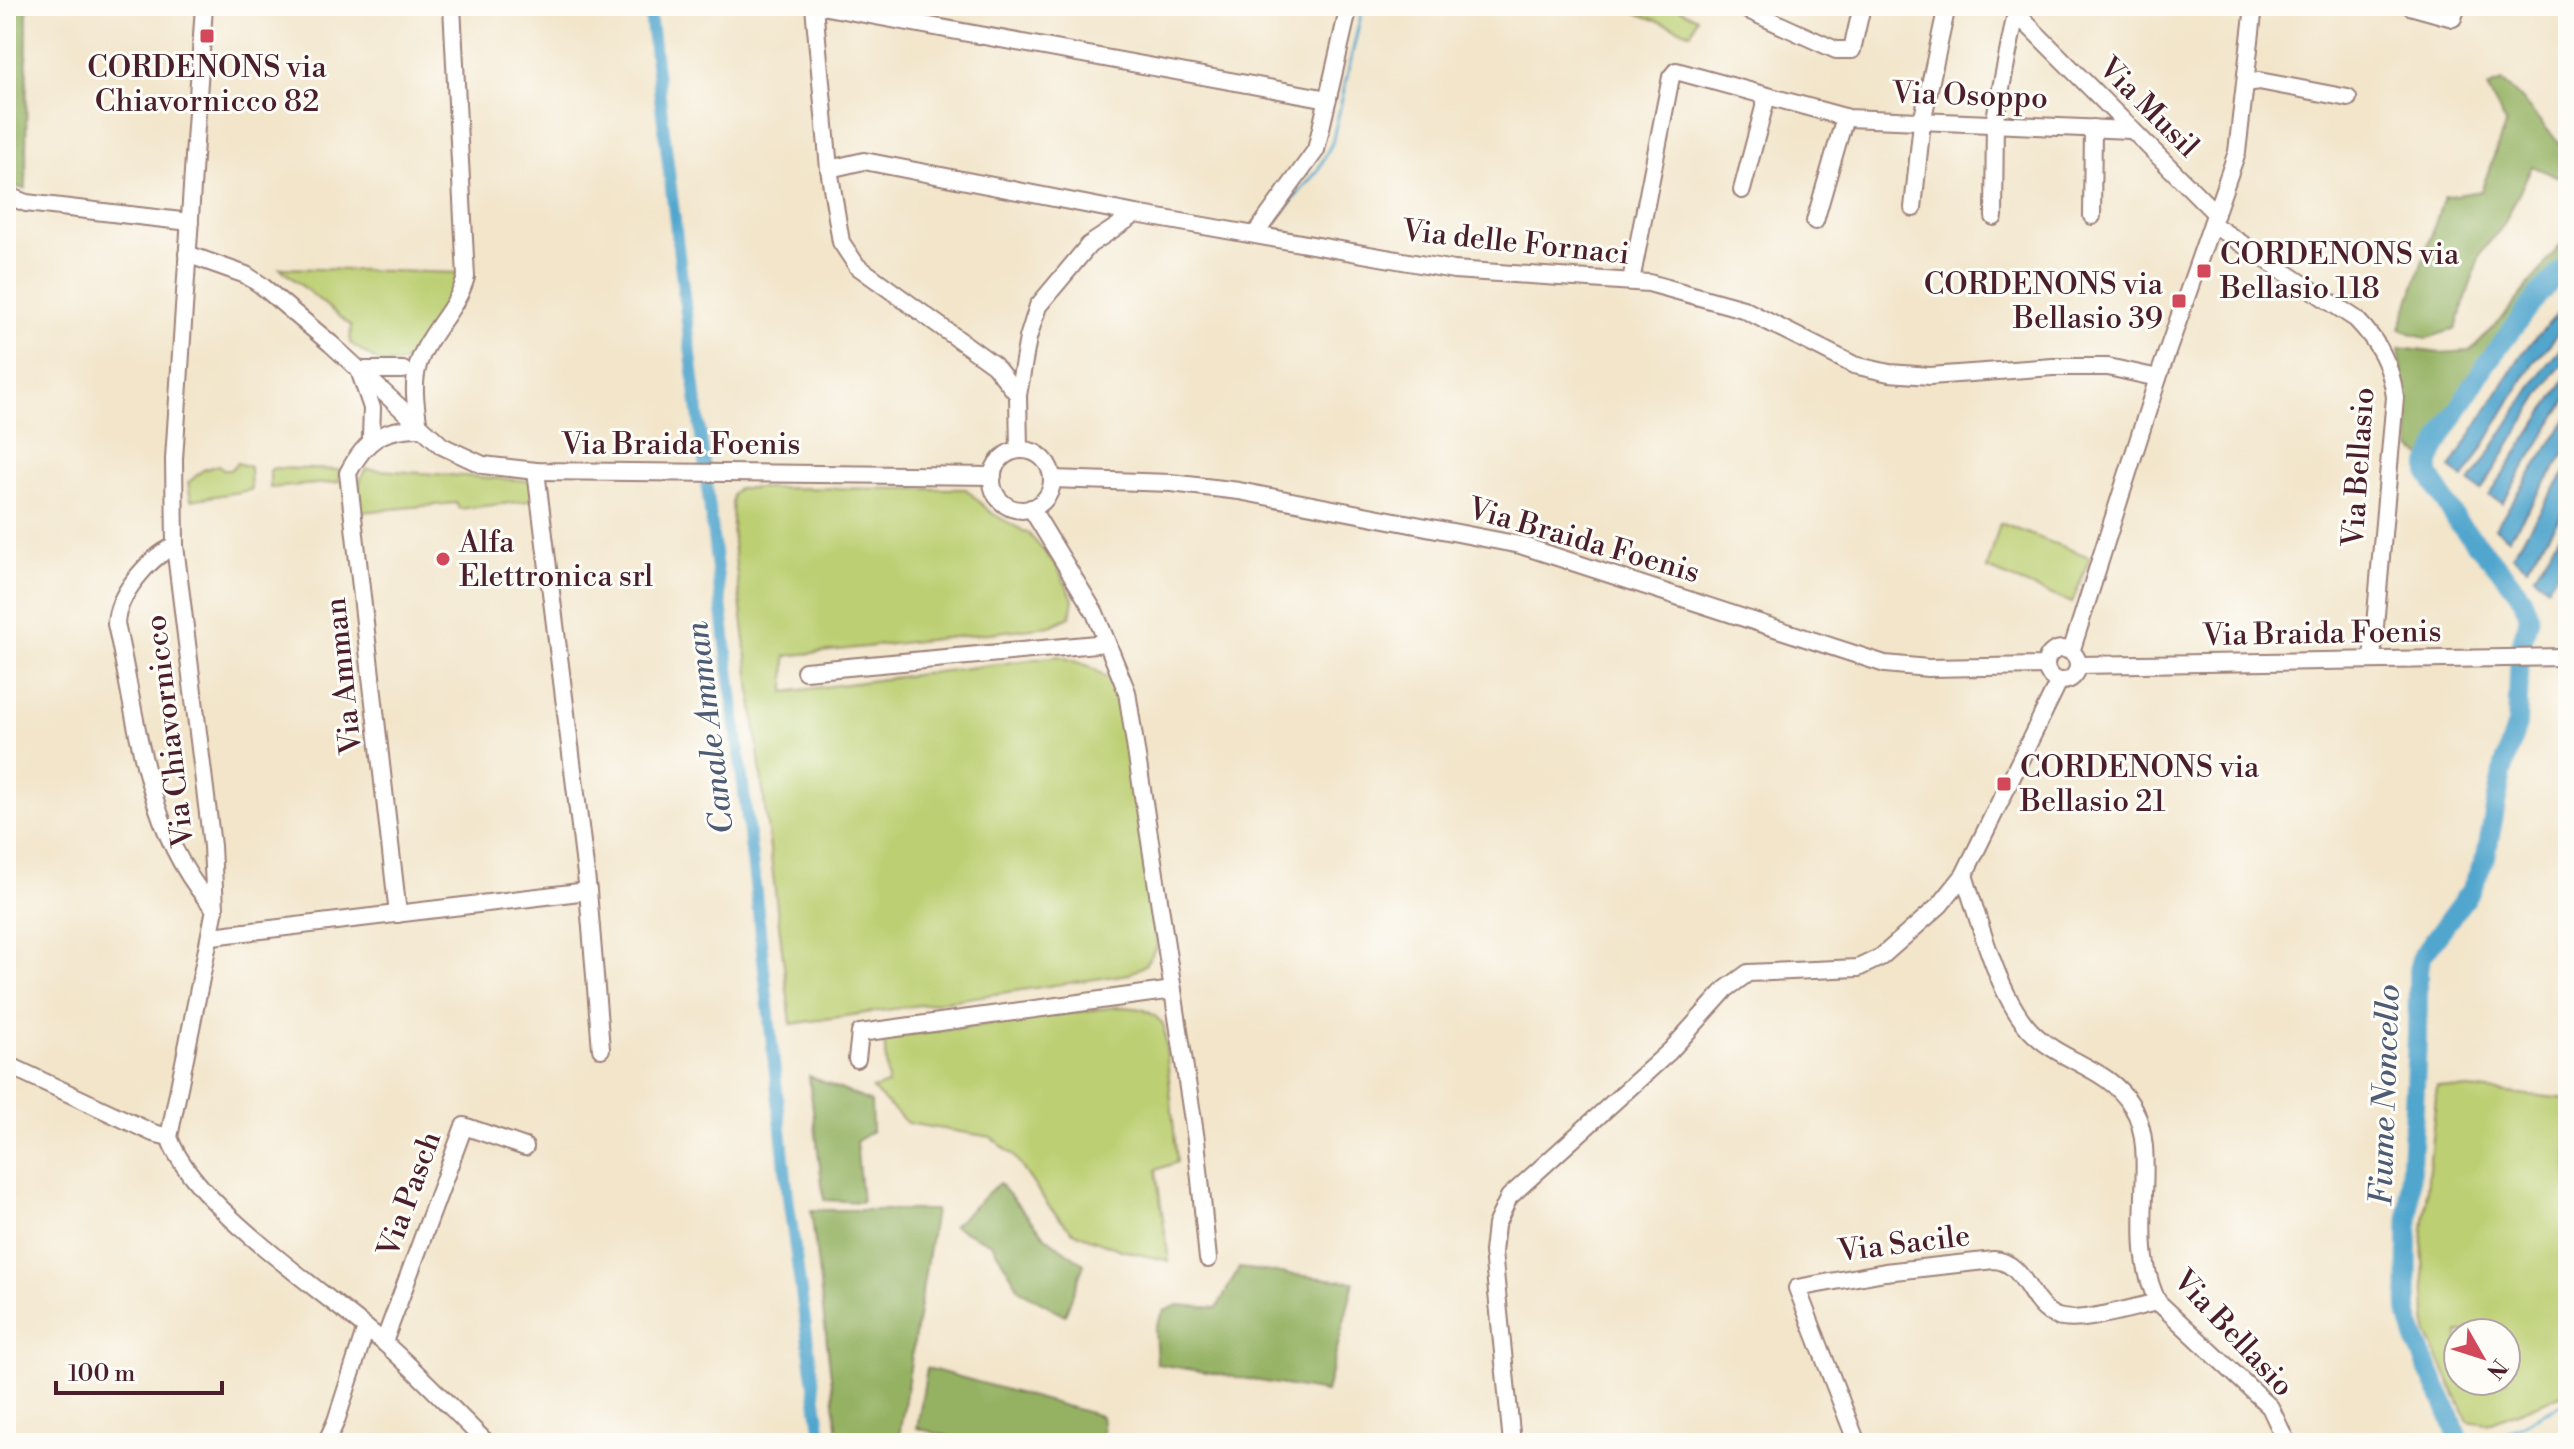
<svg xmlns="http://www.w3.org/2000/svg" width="2574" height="1449" viewBox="0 0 2574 1449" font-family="'Libre Bodoni',serif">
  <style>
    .green { fill: #bccf72; stroke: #83774e; stroke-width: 2; fill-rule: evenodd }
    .forest { fill: #95b264; stroke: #706848; stroke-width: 2 }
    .water { fill: #51a6cd; stroke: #4e627c; stroke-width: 2 }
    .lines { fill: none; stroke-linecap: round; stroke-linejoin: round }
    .stream { stroke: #51a6cd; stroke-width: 3 }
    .canal { stroke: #51a6cd; stroke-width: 12 }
    .river { stroke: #51a6cd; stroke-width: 20 }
    .minor-casing { stroke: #9e827a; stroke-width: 20 }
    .minor { stroke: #fff; stroke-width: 16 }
    .poi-dot { fill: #d1495b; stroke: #fdfcf7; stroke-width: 3 }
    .labels { text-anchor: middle; stroke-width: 6; stroke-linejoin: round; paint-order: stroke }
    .poi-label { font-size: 30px; fill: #4a1f2b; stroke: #fdfcf7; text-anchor: start }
    .street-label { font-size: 30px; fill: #4a1f2b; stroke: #fdfcf7 }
    .water-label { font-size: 32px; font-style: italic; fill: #4d5c74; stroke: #fdfcf7 }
  </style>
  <rect width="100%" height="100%" fill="#fdfcf7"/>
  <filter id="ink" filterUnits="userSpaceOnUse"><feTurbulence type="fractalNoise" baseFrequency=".0125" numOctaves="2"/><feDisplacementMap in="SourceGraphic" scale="16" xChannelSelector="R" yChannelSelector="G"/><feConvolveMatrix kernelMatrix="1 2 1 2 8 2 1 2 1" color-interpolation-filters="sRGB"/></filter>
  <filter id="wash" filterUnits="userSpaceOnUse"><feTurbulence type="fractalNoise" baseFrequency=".006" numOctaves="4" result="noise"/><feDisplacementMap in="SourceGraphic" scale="32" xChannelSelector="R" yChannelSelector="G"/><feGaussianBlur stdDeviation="1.8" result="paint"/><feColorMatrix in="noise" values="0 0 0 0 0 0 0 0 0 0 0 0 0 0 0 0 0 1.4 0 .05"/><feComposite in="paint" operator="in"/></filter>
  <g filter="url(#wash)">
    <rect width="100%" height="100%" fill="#f2e5ca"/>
    <g class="green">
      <polygon points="1617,6 1674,6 1697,18 1691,33"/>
      <polygon points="280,268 461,273 454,291 410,359 398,364 380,363 350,343 351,326"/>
      <polygon points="237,463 250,467 251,490 191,500 188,483 203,470 219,465 223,470 230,470"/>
      <polygon points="274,468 339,470 339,482 270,488 270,470"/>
      <path d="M366 469 532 481 537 500 459 509 456 503 361 512C358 496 356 483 366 469Z"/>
      <polygon points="738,488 966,489 990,512 1029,534 1056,565 1073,599 1070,617 1050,626 786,656 785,692 1059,656 1089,666 1109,679 1136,749 1157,946 1145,965 1129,974 791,1024 733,542 732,495"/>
      <polygon points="2000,523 2090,557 2072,603 1987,569"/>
      <path d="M1116 1007C1136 1007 1152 1008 1164 1026L1177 1162 1156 1170 1169 1261 1121 1250 1073 1232 1050 1208 1014 1156 991 1137 907 1123 872 1089 888 1084 884 1038Z"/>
      <path d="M2437 1086 2568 1099V1392L2487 1424 2468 1421 2427 1333 2422 1241ZM2458 1333H2506V1381H2458Z"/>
    </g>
    <g class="forest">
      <polygon points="6,6 27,6 26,189 6,185"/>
      <path d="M2502 82C2528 101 2543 130 2568 150V181L2532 166 2503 226 2481 252 2456 328 2426 339 2400 329 2444 197 2481 191 2506 123 2487 88Z"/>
      <polygon points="2568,235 2568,264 2496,349 2434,453 2425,458 2411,449 2399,348 2440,353 2470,351 2506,314"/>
      <polygon points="809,1076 871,1102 872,1131 856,1142 862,1202 824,1200"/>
      <polygon points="999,1183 1046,1237 1084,1264 1065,1315 1020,1290 992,1244 953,1226"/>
      <polygon points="811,1210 935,1210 898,1443 839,1443"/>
      <polygon points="1239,1268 1354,1282 1326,1392 1157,1364 1155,1328 1164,1311 1178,1305 1217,1308"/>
      <polygon points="927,1368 1101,1416 1104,1443 973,1443 917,1428"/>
    </g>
    <g class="water">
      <polygon points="2568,302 2568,323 2533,363 2464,479 2450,468 2523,352"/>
      <polygon points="2568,340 2568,359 2553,375 2481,491 2470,483 2544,368"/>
      <polygon points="2568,375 2568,397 2502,503 2489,496"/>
      <polygon points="2568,417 2568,449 2509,538 2495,528"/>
      <polygon points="2568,468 2568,505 2527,567 2512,555"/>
      <polygon points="2568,522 2568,556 2548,587 2534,576"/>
    </g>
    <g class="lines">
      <g class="stream">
        <polyline points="1282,213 1318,170 1332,143 1363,6"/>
        <polyline points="2514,1428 2519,1443"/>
        <polyline points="2486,1443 2568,1401"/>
      </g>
      <polyline class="canal" points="649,6 756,893 789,1205 822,1443"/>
      <path class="river" d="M2459 1443C2447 1396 2416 1357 2408 1310 2405 1196 2419 1084 2418 970L2422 956 2471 890 2486 856 2502 773 2517 724 2520 650 2529 616 2522 598 2505 575 2458 523 2429 475V465L2442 436 2486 364 2539 294 2568 264"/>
    </g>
  </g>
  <g filter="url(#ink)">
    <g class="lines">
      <g class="minor-casing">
        <g id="minor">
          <path d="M204 6 174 459 175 546 212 846 215 909 169 1137C192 1205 326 1293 382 1341 419 1373 452 1409 487 1443"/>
          <polyline points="814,6 829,169 841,242 857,266 994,365 1018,395"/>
          <polyline points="821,6 1328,99"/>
          <polyline points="1739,6 1836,50 1852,50 1862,6"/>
          <polyline points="2009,6 2216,214"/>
          <polyline points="2410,6 2453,18 2457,6"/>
          <polyline points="2246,83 2259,81 2348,98"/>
          <polyline points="829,169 864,161 1136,214"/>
          <polyline points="1742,190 1767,96"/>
          <polyline points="6,195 26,203 190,222"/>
          <polyline points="1913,208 1922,122 1947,6"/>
          <polyline points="2092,216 2093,128"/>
          <polyline points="1994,217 1995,118 2016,13"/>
          <polyline points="1815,221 1845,117"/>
          <path d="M2212 224 2356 319C2379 343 2391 364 2395 397L2372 660"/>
          <polyline points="1256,233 1316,150 1349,6"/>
          <polyline points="187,254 246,275 261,285 331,344 442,446 483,465 536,471 993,476"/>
          <polyline points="1631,281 1671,77 1676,71 1848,118 2130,130"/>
          <polyline points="371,437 372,408 359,370 403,370"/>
          <polyline points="1019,450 1018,395 1028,338 1038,306 1089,245 1136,214 1454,270 1649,283 1743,309 1854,365 1889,373 1930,376 2053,367 2108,367 2158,378"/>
          <circle cx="1022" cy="480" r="30"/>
          <polyline points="1052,479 1171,483 1239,491 1520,545 1885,664 1928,668 2046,666"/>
          <polyline points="1031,508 1095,613 1127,692 1196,1140 1208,1259"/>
          <path d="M175 546C149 557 117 595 116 624 138 721 145 834 215 909"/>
          <circle cx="2062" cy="665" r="16"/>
          <polyline points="2071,652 2158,378 2237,152 2254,6"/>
          <polyline points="2078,665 2568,657"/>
          <polyline points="805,671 1107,643"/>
          <path d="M1964 875C1979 920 2000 1004 2035 1035 2065 1063 2109 1068 2132 1106 2162 1153 2125 1240 2158 1302L2270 1407 2287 1443"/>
          <polyline points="588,891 601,1049"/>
          <path d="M398 914 348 473C366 439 382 429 419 428 416 407 412 386 418 365 427 334 457 310 466 277L452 6"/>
          <polyline points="212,936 588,891 536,471"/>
          <polyline points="857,1059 860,1033 1173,990"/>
          <polyline points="6,1064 153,1133 169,1137"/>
          <polyline points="384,1342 464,1126 525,1147"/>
          <polyline points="326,1443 336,1421 366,1328"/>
          <polyline points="1512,1443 1493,1252 1496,1225 1509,1197 1670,1051 1726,989 1748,973 1858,968 1881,957 1940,905 1964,875 2059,681"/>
          <path d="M1857 1443 1797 1288 1885 1272 1994 1260C2027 1262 2028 1307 2058 1317 2081 1324 2133 1307 2158 1302"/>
        </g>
      </g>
      <use href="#minor" class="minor"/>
    </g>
  </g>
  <g class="poi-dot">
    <rect x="199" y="28" width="16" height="16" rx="4"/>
    <rect x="2196" y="263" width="16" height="16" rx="4"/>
    <rect x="2171" y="293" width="16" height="16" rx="4"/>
    <circle cx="443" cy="559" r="8"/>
    <rect x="1996" y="776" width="16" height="16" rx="4"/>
  </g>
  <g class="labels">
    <g class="poi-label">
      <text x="207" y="77" text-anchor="middle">CORDENONS via<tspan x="207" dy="34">Chiavornicco 82</tspan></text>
      <text x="2220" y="264">CORDENONS via<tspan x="2220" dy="34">Bellasio 118</tspan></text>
      <text x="2163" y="294" text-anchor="end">CORDENONS via<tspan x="2163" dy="34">Bellasio 39</tspan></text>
      <text x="459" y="552">Alfa<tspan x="459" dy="34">Elettronica srl</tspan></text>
      <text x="2020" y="777">CORDENONS via<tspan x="2020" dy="34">Bellasio 21</tspan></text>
    </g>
    <g class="street-label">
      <text transform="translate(1970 95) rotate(2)" y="10">Via Osoppo</text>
      <text transform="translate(2149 107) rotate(45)" y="10">Via Musil</text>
      <text transform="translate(1516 242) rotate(6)" y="10">Via delle Fornaci</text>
      <text x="681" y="454">Via Braida Foenis</text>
      <text transform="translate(2358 467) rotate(-86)" y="10">Via Bellasio</text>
      <text transform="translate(1584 540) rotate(16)" y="10">Via Braida Foenis</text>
      <text transform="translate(2322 633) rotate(-1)" y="10">Via Braida Foenis</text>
      <text transform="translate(343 676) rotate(-96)" y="10">Via Amman</text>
      <text transform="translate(169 731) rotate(-97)" y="10">Via Chiavornicco</text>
      <text transform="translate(409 1194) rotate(-70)" y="10">Via Pasch</text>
      <text transform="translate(1904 1243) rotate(-7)" y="10">Via Sacile</text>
      <text transform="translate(2234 1333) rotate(47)" y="10">Via Bellasio</text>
    </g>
    <g class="water-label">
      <text transform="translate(709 728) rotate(-97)" y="11">Canale Amman</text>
      <text transform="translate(2384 1095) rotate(-88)" y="11">Fiume Noncello</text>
    </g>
  </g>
  <rect width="2574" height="1449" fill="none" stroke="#fdfcf7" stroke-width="32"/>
  <g transform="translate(2482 1357) rotate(129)"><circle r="38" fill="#fdfcf7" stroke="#b5a4a5" stroke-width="2"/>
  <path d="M0-6L14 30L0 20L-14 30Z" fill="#d1495b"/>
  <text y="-12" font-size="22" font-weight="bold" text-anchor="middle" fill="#4a1f2b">N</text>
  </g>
  <path d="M56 1381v12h166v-12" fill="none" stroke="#4a1f2b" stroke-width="4"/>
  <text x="68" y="1381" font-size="24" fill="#4a1f2b" stroke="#fdfcf7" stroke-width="6" paint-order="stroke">100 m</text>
</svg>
